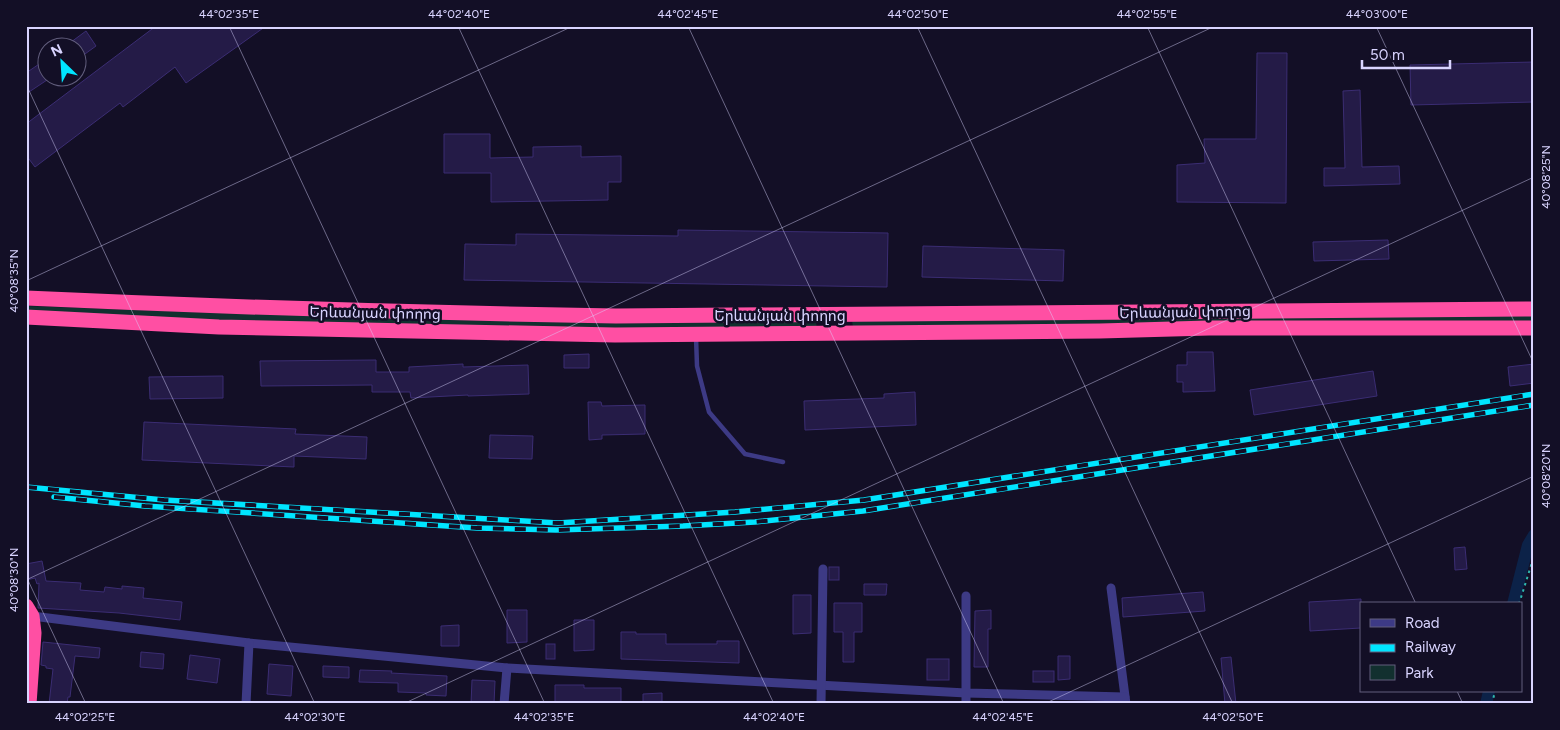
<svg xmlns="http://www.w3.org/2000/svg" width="1560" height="730" viewBox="0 0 1560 730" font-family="Figtree,'Noto Sans Armenian',sans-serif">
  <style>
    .green { fill: #12302f }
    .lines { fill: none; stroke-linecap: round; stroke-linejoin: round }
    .canal { stroke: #0c2248; stroke-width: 12 }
    .building { fill: #241b47; stroke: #3b2d73 }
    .path { stroke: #2fb8b0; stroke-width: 2; stroke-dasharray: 2.5 4; stroke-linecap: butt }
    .lane { stroke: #3d3a85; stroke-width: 4.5 }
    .street { stroke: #3d3a85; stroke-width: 9 }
    .highway { stroke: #ff4fa3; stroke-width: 15 }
    .rail-casing { stroke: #00e5ff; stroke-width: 5.5 }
    .rail { stroke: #130f26; stroke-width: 4; stroke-dasharray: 11; stroke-linecap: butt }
    .ticks { fill: none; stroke: #d9d4ff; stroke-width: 1; stroke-opacity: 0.45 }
    .labels { text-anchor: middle; stroke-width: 5; stroke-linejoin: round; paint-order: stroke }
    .street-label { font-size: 15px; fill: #d9d4ff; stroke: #130f26 }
    .neatline { fill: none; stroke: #d9d4ff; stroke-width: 2 }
    .ticks-label { font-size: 12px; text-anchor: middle; fill: #d9d4ff }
  </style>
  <rect width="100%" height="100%" fill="#130f26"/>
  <g class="green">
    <polygon points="26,306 221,313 816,322 817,328 592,330 221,320 26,313"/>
    <polygon points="1534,316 1534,324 853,328 852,320"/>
  </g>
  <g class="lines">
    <g class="canal">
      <polyline points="1513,604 1528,545 1534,535"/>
      <polyline points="1486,704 1489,691"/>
    </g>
  </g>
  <g class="building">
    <polygon points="156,26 266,26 186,83 175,67 123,107 120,103 35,167 26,155 26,124"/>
    <polygon points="86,31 96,46 78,59 78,48 63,48"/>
    <polygon points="1257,53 1287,53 1286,203 1177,202 1177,165 1205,163 1204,139 1256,139"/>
    <polygon points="48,58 48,78 50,78 26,94 26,73"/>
    <polygon points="1534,62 1534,102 1411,105 1410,65"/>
    <polygon points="1360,90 1362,167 1399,166 1400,184 1324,186 1324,168 1345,168 1343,91"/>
    <polygon points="444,134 490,134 490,158 533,157 533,147 581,146 581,157 621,156 621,182 608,182 608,200 491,202 491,173 444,173"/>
    <polygon points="678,230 888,233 887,287 464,280 465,244 516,245 516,234 678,236"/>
    <polygon points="1388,240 1389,259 1314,261 1313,242"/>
    <polygon points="923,246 1064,250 1063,281 922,277"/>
    <polygon points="1187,352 1213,352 1215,391 1183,392 1183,382 1177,382 1177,365 1187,365"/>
    <polygon points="589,354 589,368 564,368 564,355"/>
    <polygon points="376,360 376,372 409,372 409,367 463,364 463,367 528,365 529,394 468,396 468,395 411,398 410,392 372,392 372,385 261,386 260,361"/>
    <polygon points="1534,364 1534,383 1510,386 1508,367"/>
    <polygon points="1373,371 1377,396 1254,415 1250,390"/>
    <polygon points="223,376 223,398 150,399 149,377"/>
    <polygon points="915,392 916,425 805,430 804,401 884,398 884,394"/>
    <polygon points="588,402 601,402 602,406 645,405 645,434 602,435 602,439 589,440"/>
    <polygon points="144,422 296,429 295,434 367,437 366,459 294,456 294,467 142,460"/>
    <polygon points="490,435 533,436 532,459 489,458"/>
    <polygon points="1465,547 1467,569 1455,570 1454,548"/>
    <polygon points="42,561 46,581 81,583 80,590 104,592 105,587 122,589 122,586 144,588 143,598 182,602 180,620 119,613 38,608 39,583 37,584 35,578 26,580 26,564"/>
    <rect x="829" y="567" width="10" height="13"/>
    <polygon points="864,584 887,584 886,595 864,595"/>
    <polygon points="1203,592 1205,611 1123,617 1122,598"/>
    <polygon points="793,595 811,595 811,633 793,634"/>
    <polygon points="1361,599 1361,628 1310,631 1309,602"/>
    <polygon points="834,603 862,603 862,632 854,632 854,662 843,662 843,632 834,632"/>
    <polygon points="507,610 527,610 527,642 507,643"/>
    <polygon points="991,610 991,629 988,629 988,667 974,667 975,611"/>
    <polygon points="574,620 594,620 594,650 574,651"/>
    <polygon points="459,625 459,646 441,646 441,626"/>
    <polygon points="621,632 636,632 636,634 666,634 666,644 717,644 717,641 739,641 739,663 621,659"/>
    <polygon points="43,642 100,648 99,658 75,656 70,697 68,697 67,704 49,704 53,669 46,668 46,666 41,665"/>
    <rect x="546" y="644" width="9" height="15"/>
    <polygon points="141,652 164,654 163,669 140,667"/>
    <polygon points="190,655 220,659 217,683 187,679"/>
    <polygon points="1058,656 1070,656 1070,679 1058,680"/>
    <polygon points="1231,657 1236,704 1225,704 1221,658"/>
    <rect x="927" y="659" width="22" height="21"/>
    <polygon points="269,664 293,666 291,696 267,694"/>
    <polygon points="323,666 349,667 349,678 323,677"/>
    <polygon points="360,670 392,671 391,673 447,676 446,696 426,695 426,693 398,692 398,683 359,682"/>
    <rect x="1033" y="671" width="21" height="11"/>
    <polygon points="472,680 495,681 494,704 471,704"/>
    <polygon points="555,685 584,685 584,688 621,688 621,704 555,704"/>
    <polygon points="662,693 662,704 643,704 643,694"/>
  </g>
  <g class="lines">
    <g class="path">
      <polyline points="1519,604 1534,556"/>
      <polyline points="1492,704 1495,691"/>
    </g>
    <polyline class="lane" points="696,337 697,366 709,412 745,454 783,462"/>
    <g class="street">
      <polyline points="1111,588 1126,704"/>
      <polyline points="32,616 249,643 507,668 966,693 1125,697"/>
      <polyline points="246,704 249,643"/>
      <polyline points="504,704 507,668"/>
      <polyline points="821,704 823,569"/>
      <polyline points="966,704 966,596"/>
    </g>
    <g class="highway">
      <path d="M26 298C223 307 419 313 616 316L1534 309"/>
      <polyline points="26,317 219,327 615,335 1100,331 1209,328 1534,328"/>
      <polyline points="26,606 32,616 34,633 29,704"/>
    </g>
    <g class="rail-casing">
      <g id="rail">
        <polyline points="26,487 164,500 558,523 735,512 864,500 1534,394"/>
        <polyline points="54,497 145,506 477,528 556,530 683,526 755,522 863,511 1534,405"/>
      </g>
    </g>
    <use href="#rail" class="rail"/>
  </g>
  <path class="ticks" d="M229 26 545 704M458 26 774 704M688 26 1004 704M917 26 1233 704M1147 26 1416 604M1376 26 1534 364M26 84 315 704M26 281 573 26M26 576 86 704M26 580 1215 26M1457 691 1463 704M403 704 1534 177M1044 704 1534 476"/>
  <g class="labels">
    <g class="street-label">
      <text transform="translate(1185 312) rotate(-1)" y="5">Երևանյան փողոց</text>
      <text transform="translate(375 313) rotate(1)" y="5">Երևանյան փողոց</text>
      <text x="780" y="321">Երևանյան փողոց</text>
    </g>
  </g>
  <rect width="1560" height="730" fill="none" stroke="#130f26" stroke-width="55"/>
  <rect x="1360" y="602" width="162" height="90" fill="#130f26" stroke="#625e7d"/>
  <rect x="1370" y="619" width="25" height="8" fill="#3d3a85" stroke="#625e7d"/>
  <text x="1405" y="628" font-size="15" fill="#d9d4ff">Road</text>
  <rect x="1370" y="644" width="25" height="8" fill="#00e5ff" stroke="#625e7d"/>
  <text x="1405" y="652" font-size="15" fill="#d9d4ff">Railway</text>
  <rect x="1370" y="665" width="25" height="15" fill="#12302f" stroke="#625e7d"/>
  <text x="1405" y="678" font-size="15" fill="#d9d4ff">Park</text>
  <g transform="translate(62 62) rotate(335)"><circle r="24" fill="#130f26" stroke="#625e7d"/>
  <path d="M0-4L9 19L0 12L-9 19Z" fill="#00e5ff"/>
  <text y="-8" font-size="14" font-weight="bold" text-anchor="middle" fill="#d9d4ff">N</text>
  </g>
  <path d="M1362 60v8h88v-8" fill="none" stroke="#d9d4ff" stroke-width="2.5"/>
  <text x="1370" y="60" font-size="15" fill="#d9d4ff" stroke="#130f26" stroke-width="4" paint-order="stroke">50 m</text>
  <rect x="28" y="28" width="1504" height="674" class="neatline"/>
  <g class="ticks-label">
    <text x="229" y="18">44°02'35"E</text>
    <text x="459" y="18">44°02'40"E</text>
    <text x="688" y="18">44°02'45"E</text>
    <text x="918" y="18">44°02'50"E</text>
    <text x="1147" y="18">44°02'55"E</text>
    <text x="1377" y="18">44°03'00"E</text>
    <text transform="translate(1546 177) rotate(-90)" y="4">40°08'25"N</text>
    <text transform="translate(14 281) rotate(-90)" y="4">40°08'35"N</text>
    <text transform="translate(1546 476) rotate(-90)" y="4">40°08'20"N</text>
    <text transform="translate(14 580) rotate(-90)" y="4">40°08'30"N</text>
    <text x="85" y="721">44°02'25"E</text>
    <text x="315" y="721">44°02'30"E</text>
    <text x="544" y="721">44°02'35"E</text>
    <text x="774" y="721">44°02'40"E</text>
    <text x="1003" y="721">44°02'45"E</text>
    <text x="1233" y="721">44°02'50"E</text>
  </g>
</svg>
